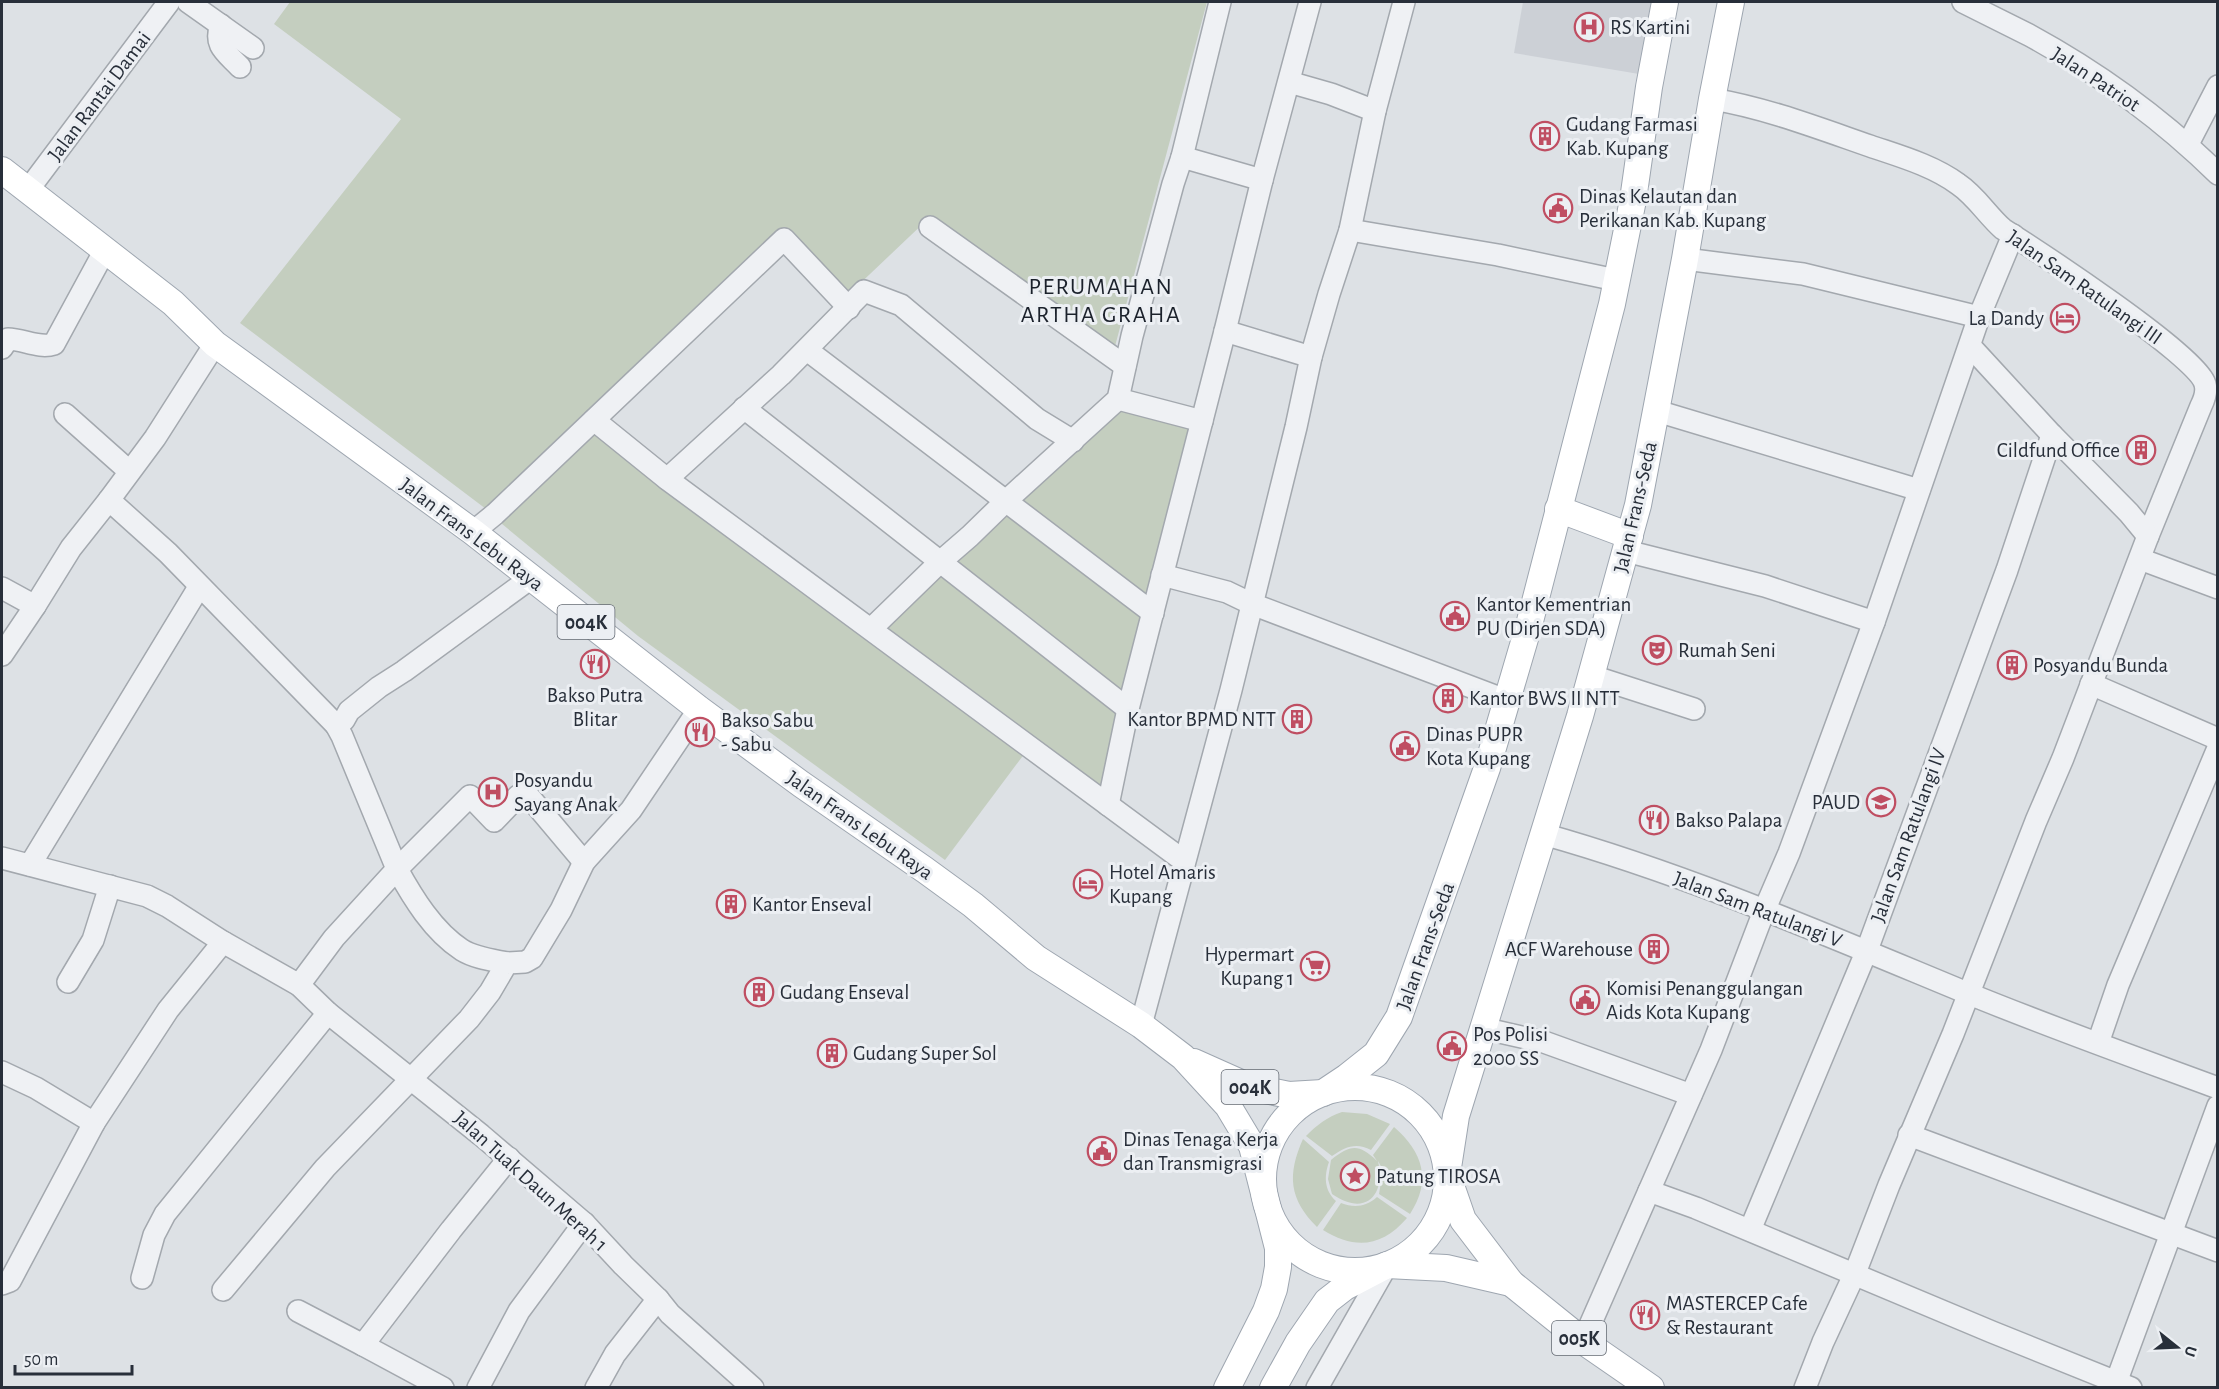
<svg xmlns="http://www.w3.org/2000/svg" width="2219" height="1389" viewBox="0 0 2219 1389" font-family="'Alegreya Sans',sans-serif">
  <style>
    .built { fill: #ccd0d6 }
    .green { fill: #c4cebf }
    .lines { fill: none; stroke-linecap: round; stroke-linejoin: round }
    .minor-casing { stroke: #a3a8ae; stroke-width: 24 }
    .major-casing { stroke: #9ea6b0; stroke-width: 28 }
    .minor { stroke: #eff1f4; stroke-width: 21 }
    .major { stroke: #fff; stroke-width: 26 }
    .labels { text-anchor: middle; stroke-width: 6; stroke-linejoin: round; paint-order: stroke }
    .shield { fill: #eceff3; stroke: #636972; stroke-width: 1.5 }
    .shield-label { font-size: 20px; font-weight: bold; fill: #282f3a }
    .poi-label { font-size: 21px; fill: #282f3a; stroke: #eceff3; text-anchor: start }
    .street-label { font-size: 21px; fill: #282f3a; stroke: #eceff3 }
    .quarter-label { font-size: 24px; letter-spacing: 1.5px; fill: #1b212b; stroke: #eceff3 }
  </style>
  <rect width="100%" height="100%" fill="#dde1e5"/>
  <polygon class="built" points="1523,2 1664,2 1651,76 1514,53"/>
  <g class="green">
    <polygon points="290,2 1207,2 1114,350 929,218 850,293 784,232 490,512 240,323 401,119 274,24"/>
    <polygon points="1118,405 1194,428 1100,791 879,629"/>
    <polygon points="594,429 1025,753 945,860 638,636 496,519"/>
    <path d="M1342 1112 1367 1114 1390 1124 1371 1150C1356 1142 1345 1147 1332 1156L1306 1136C1317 1125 1327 1117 1342 1112Z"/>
    <path d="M1394 1127C1423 1152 1432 1181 1410 1214L1379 1194 1383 1170 1378 1161C1386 1196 1365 1217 1332 1194L1328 1179 1331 1160C1351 1144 1359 1144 1377 1161L1373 1155Z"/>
    <path d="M1303 1139 1329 1162C1324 1176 1324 1190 1336 1201L1317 1227C1289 1199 1287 1175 1303 1139Z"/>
    <path d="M1377 1197 1407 1218C1382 1247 1355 1250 1323 1230L1341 1203C1354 1208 1366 1207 1377 1197Z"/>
  </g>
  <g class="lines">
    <g class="minor-casing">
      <g id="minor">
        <polyline points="188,2 253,48"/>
        <path d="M1963 2C1985 13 2007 24 2029 35 2097 72 2162 119 2218 174"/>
        <path d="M221 25C213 46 227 53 240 67"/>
        <polyline points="1289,82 1331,94 1375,111"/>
        <path d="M1712 99C1766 108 1818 128 1870 146 1899 156 1932 165 1958 184 1976 196 1987 215 2003 229 2036 250 2198 356 2205 384 2207 391 2204 400 2201 406L2148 536 2063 758 2036 821 1953 1034 1889 1185 1855 1273 1823 1342 1805 1388"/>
        <polyline points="2188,144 2218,86"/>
        <polyline points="1182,157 1262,180"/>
        <polyline points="28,190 169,2"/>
        <polyline points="930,227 1125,366"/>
        <polyline points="1350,230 1498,255 1616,280"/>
        <polyline points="1685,259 1803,274 1979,317"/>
        <polyline points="1225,331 1311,357"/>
        <polyline points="215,344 155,438 109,500 168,553 336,725"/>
        <polyline points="1971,347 2052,435 2129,513 2148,536"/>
        <path d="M2 348 8 339C23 339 39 349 54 344L105 250"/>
        <polyline points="807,350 1153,613"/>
        <polyline points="1118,399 1202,421"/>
        <polyline points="744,408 1128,709"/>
        <polyline points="1657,411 1919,490"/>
        <polyline points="65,414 129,471"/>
        <polyline points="594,420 667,479 1184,861"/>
        <polyline points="667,479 781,375 864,291 901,305 1037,419 1073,441"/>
        <polyline points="473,532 495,514 784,239 849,308"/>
        <polyline points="1626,551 1765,586 1874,622"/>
        <polyline points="2140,559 2218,588"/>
        <polyline points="1162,575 1227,592 1252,604 1508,701"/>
        <polyline points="2,588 35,606"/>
        <polyline points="871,629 940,562 970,536 1006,501 1118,399 1132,336 1173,184 1182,157 1220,2"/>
        <polyline points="2,655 35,606 71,548 109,500"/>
        <polyline points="1592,676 1694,709"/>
        <polyline points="2091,684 2218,739"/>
        <polyline points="1108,805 1128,709 1225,331 1262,180 1310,2"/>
        <path d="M1543 834C1686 874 1829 936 1967 993 2050 1027 2134 1057 2218 1088"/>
        <polyline points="2,858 147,896 167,906 223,942 299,985 328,1013 481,1135 584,1223 623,1265 658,1299 670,1314 753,1388"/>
        <polyline points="30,865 199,587"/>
        <path d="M507 963C492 960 475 958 462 950 433 931 413 898 397 869L470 796 494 821 518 796 526 793 584 862"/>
        <polyline points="68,982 93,940 110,886"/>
        <polyline points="299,985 334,938 397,869 342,736 336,725 344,720 349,711 379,687 404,671 531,578"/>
        <polyline points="1141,1025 1231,690 1296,427 1311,357 1329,294 1350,230 1375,111 1404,2"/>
        <polyline points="1482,1028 1544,1042 1691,1095"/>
        <polyline points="2098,1043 2118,985 2218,748"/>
        <polyline points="2,1072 36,1088 94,1123"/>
        <polyline points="1909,1135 2218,1251"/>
        <polyline points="1649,1191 1696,1208 1992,1332 2131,1388"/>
        <polyline points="1750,1230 1867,950 2007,570 2052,435"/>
        <polyline points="142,1278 154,1235 165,1214 328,1013"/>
        <polyline points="2,1284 10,1281 94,1123 168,1010 223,942"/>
        <polyline points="223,1290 325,1168 469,1019 490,992 507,963 525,962 532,958 561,910 584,862 631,810 699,709"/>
        <polyline points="298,1311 363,1345"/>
        <polyline points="1583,1341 1711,1050 1764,911 1789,853 1874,622 1979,317 2013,235"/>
        <polyline points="443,1388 363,1345 451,1230 509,1158"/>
        <polyline points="478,1388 519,1311 584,1223"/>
        <polyline points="596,1388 615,1354 658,1299"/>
        <polyline points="1317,1388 1387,1265"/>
        <polyline points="2114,1388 2218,1106"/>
      </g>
    </g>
    <g class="major-casing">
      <g id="major">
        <polyline points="2,170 173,303 215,344 473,532 699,709 801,784 925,870 973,905 1036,958 1141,1025 1183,1057 1228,1106 1252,1146 1278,1248 1278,1267 1274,1289 1266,1311 1227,1388"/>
        <polyline points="1558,509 1630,536"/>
        <polyline points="1194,1062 1250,1087 1289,1095 1323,1093 1347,1077 1376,1054 1399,1017 1487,768 1529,625 1612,304 1633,200 1649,87 1665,2"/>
        <circle cx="1355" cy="1179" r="92"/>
        <polyline points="1273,1388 1298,1343 1327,1301 1345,1287 1387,1265 1446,1268 1511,1283"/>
        <polyline points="1651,1388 1583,1341 1511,1283 1463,1220 1447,1174 1456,1116 1580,716 1638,505 1685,259 1712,99 1731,2"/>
      </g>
    </g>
    <use href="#minor" class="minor"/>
    <use href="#major" class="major"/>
  </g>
  <defs>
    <g id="hospital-ring" transform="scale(1.5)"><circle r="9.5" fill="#eceff3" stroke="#bf4e62" stroke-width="1.5"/><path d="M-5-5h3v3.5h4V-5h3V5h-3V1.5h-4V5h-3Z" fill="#bf4e62"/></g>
    <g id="building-ring" transform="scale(1.5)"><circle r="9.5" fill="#eceff3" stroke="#bf4e62" stroke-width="1.5"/><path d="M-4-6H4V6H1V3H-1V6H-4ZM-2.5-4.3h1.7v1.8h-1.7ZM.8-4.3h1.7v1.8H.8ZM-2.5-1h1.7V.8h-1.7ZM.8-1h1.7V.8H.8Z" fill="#bf4e62"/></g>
    <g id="civic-ring" transform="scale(1.5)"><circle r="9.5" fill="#eceff3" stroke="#bf4e62" stroke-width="1.5"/><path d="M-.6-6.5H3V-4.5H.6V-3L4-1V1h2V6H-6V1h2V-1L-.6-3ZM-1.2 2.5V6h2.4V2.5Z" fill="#bf4e62"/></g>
    <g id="hotel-ring" transform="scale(1.5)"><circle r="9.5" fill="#eceff3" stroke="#bf4e62" stroke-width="1.5"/><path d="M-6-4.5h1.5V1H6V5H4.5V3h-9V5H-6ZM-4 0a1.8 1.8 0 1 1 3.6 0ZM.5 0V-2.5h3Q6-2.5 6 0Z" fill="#bf4e62"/></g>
    <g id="theatre-ring" transform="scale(1.5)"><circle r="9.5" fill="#eceff3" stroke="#bf4e62" stroke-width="1.5"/><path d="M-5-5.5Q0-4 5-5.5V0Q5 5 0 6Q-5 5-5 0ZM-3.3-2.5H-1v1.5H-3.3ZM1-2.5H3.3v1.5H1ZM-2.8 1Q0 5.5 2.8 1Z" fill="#bf4e62"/></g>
    <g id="restaurant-ring" transform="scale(1.5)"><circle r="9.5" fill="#eceff3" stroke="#bf4e62" stroke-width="1.5"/><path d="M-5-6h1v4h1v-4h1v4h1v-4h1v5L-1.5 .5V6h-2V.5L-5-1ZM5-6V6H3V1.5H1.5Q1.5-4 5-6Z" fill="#bf4e62"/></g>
    <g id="school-ring" transform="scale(1.5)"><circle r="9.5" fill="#eceff3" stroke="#bf4e62" stroke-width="1.5"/><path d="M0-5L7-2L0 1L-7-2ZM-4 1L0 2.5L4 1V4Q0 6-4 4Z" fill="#bf4e62"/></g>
    <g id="supermarket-ring" transform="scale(1.5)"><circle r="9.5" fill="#eceff3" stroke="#bf4e62" stroke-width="1.5"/><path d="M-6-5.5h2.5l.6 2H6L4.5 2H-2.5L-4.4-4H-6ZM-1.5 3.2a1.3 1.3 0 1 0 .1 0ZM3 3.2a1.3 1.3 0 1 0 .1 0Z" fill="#bf4e62"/></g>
    <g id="sight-ring" transform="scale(1.5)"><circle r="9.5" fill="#eceff3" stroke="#bf4e62" stroke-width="1.5"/><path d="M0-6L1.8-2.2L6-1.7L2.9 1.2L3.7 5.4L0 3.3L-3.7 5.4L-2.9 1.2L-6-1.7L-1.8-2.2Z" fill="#bf4e62"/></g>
  </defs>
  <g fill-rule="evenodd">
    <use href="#hospital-ring" x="1589" y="27"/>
    <use href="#building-ring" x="1545" y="136"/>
    <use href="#civic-ring" x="1558" y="208"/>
    <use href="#hotel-ring" x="2065" y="318"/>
    <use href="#building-ring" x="2141" y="450"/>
    <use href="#civic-ring" x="1455" y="616"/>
    <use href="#theatre-ring" x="1657" y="650"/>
    <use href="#restaurant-ring" x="595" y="664"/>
    <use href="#building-ring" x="2012" y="665"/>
    <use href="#building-ring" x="1448" y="698"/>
    <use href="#building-ring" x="1297" y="719"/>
    <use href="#restaurant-ring" x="700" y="732"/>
    <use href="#civic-ring" x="1405" y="746"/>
    <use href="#hospital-ring" x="493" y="792"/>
    <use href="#school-ring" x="1881" y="802"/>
    <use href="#restaurant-ring" x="1654" y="820"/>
    <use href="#hotel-ring" x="1088" y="884"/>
    <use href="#building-ring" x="731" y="904"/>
    <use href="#building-ring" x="1654" y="949"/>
    <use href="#supermarket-ring" x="1315" y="966"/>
    <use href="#building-ring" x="759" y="992"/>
    <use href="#civic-ring" x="1585" y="1000"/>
    <use href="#civic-ring" x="1452" y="1046"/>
    <use href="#building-ring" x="832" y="1053"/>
    <use href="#civic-ring" x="1102" y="1151"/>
    <use href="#sight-ring" x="1355" y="1176"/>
    <use href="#restaurant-ring" x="1645" y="1315"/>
  </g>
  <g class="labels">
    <g class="shield">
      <rect x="557.5" y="605" width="57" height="34" rx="4.5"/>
      <rect x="1221.5" y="1070" width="57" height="34" rx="4.5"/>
      <rect x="1552" y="1321" width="54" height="34" rx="4.5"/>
    </g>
    <g class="shield-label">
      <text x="586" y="629">004K</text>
      <text x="1250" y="1094">004K</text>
      <text x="1579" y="1345">005K</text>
    </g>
    <g class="poi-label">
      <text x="1610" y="34">RS Kartini</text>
      <text x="1566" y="131">Gudang Farmasi<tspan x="1566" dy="24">Kab. Kupang</tspan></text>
      <text x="1579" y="203">Dinas Kelautan dan<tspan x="1579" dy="24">Perikanan Kab. Kupang</tspan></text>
      <text x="2044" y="325" text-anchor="end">La Dandy</text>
      <text x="2120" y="457" text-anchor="end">Cildfund Office</text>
      <text x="1476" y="611">Kantor Kementrian<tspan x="1476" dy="24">PU (Dirjen SDA)</tspan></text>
      <text x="1678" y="657">Rumah Seni</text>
      <text x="2033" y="672">Posyandu Bunda</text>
      <text x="595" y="702" text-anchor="middle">Bakso Putra<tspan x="595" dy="24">Blitar</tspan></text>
      <text x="1469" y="705">Kantor BWS II NTT</text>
      <text x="1276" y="726" text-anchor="end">Kantor BPMD NTT</text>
      <text x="721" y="727">Bakso Sabu<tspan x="721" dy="24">- Sabu</tspan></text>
      <text x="1426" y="741">Dinas PUPR<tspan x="1426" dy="24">Kota Kupang</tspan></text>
      <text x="514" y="787">Posyandu<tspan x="514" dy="24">Sayang Anak</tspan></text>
      <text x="1860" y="809" text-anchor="end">PAUD</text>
      <text x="1675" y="827">Bakso Palapa</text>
      <text x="1109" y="879">Hotel Amaris<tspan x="1109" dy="24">Kupang</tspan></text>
      <text x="752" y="911">Kantor Enseval</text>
      <text x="1633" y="956" text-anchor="end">ACF Warehouse</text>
      <text x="1294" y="961" text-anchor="end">Hypermart<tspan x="1294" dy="24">Kupang 1</tspan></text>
      <text x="1606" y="995">Komisi Penanggulangan<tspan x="1606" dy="24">Aids Kota Kupang</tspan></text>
      <text x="780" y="999">Gudang Enseval</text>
      <text x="1473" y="1041">Pos Polisi<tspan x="1473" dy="24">2000 SS</tspan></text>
      <text x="853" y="1060">Gudang Super Sol</text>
      <text x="1123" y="1146">Dinas Tenaga Kerja<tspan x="1123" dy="24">dan Transmigrasi</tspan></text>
      <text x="1376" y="1183">Patung TIROSA</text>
      <text x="1666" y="1310">MASTERCEP Cafe<tspan x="1666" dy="24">&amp; Restaurant</tspan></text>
    </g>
    <g class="street-label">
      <text transform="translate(2096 79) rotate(33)" y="7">Jalan Patriot</text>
      <text transform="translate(99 96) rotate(-53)" y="7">Jalan Rantai Damai</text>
      <text transform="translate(2085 287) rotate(35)" y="7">Jalan Sam Ratulangi III</text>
      <text transform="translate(1635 507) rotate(-77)" y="7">Jalan Frans-Seda</text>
      <text transform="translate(472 534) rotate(37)" y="7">Jalan Frans Lebu Raya</text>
      <text transform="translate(860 825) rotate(35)" y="7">Jalan Frans Lebu Raya</text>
      <text transform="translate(1908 835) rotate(-70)" y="7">Jalan Sam Ratulangi IV</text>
      <text transform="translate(1758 909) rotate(21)" y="7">Jalan Sam Ratulangi V</text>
      <text transform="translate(1425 946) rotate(-70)" y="7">Jalan Frans-Seda</text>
      <text transform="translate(531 1181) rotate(42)" y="7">Jalan Tuak Daun Merah 1</text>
    </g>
    <g class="quarter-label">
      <text x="1101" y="294">PERUMAHAN<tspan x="1101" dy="28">ARTHA GRAHA</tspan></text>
    </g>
  </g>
  <rect width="2219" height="1389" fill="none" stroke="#282f3a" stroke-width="6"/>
  <g transform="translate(2177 1347) rotate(108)" stroke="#eceff3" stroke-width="4.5" paint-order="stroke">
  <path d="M0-4.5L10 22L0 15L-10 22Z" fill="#282f3a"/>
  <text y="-9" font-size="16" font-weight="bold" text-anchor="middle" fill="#282f3a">U</text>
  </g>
  <path d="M15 1365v9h117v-9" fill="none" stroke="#282f3a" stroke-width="3"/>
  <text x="24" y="1365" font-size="18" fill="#282f3a" stroke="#eceff3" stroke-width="4.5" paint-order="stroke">50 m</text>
</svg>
